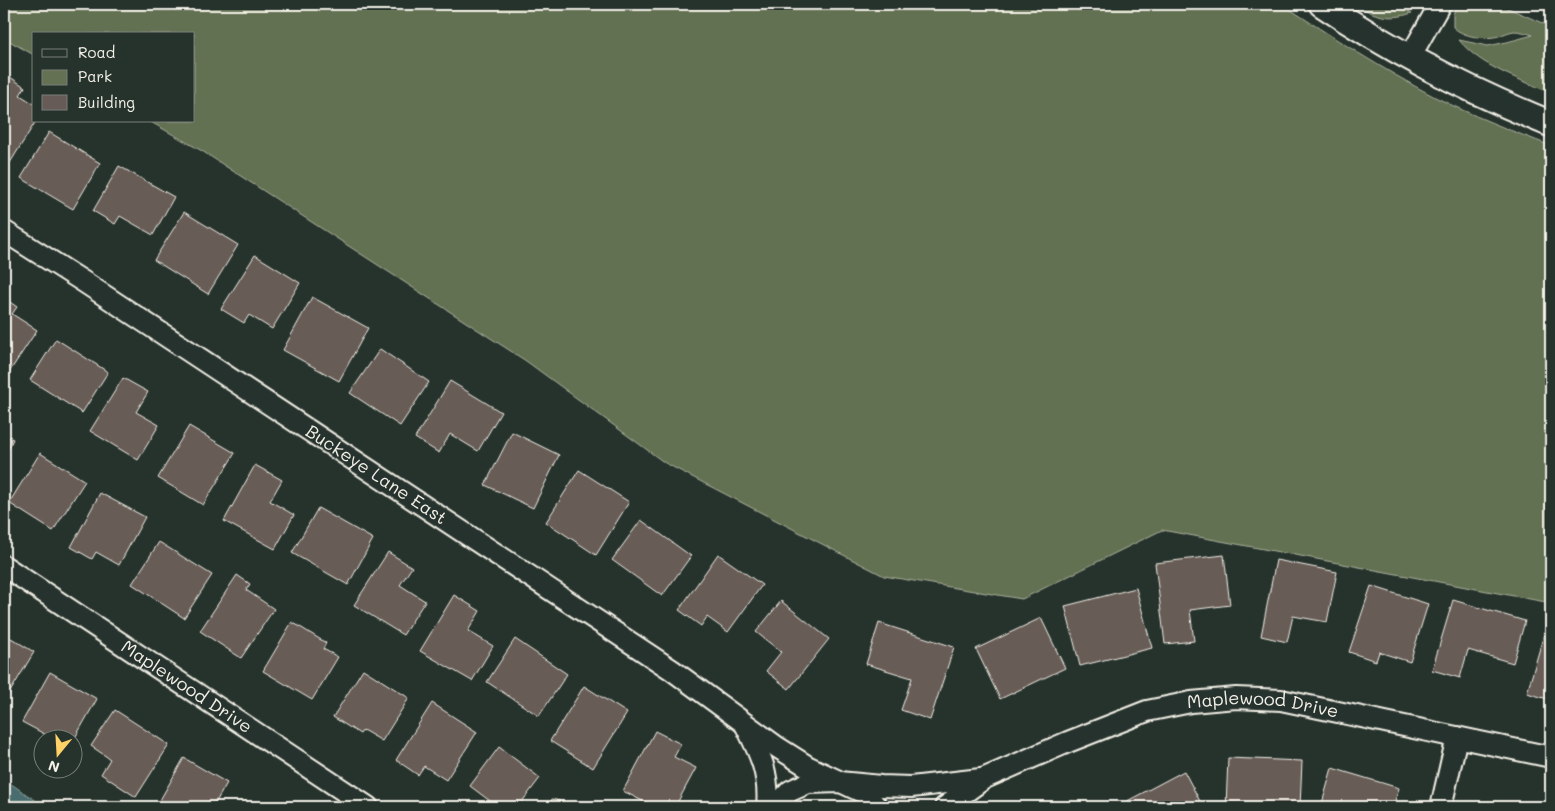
<svg xmlns="http://www.w3.org/2000/svg" width="1555" height="811" viewBox="0 0 1555 811" font-family="Mali,sans-serif">
  <style>
    .green { fill: #647152; stroke: #acb19d }
    .water { fill: #496c6e; stroke: #8da19f }
    .building { fill: #675b57; stroke: #f4f1e8 }
    .lines { fill: none; stroke-linecap: round; stroke-linejoin: round }
    .minor-casing { stroke: #f4f1e8; stroke-width: 24 }
    .tertiary-casing { stroke: #f4f1e8; stroke-width: 29 }
    .minor { stroke: #26332d; stroke-width: 20 }
    .tertiary { stroke: #26332d; stroke-width: 25 }
    .labels { text-anchor: middle; stroke-width: 5; stroke-linejoin: round; paint-order: stroke }
    .street-label { font-size: 18px; fill: #f4f1e8; stroke: #26332d }
  </style>
  <rect width="100%" height="100%" fill="#26332d"/>
  <filter id="ink" filterUnits="userSpaceOnUse"><feTurbulence type="fractalNoise" baseFrequency=".02" numOctaves="2"/><feDisplacementMap in="SourceGraphic" scale="10" xChannelSelector="R" yChannelSelector="G"/><feConvolveMatrix kernelMatrix="1 2 1 2 8 2 1 2 1" color-interpolation-filters="sRGB"/></filter>
  <g filter="url(#ink)">
    <g class="green">
      <path d="M4 4H1282C1332 37 1382 69 1435 97 1473 116 1512 131 1551 146V603L1162 530 1022 599 884 576 665 463 526 361 202 151 149 121H194V34H34V55L4 38Z"/>
      <path d="M1355 4H1399L1412 13C1389 21 1375 16 1355 4Z"/>
      <path d="M1457 4H1499L1551 27V93C1520 79 1482 68 1459 40L1488 46 1507 42 1533 35C1526 33 1521 31 1514 31 1508 32 1504 34 1499 36 1485 40 1463 37 1453 27V15Z"/>
    </g>
    <polygon class="water" points="4,779 45,807 4,807"/>
    <g class="building">
      <polygon points="4,73 25,87 20,95 34,104 34,121 36,121 8,166 4,164"/>
      <polygon points="49,132 100,163 73,209 21,178"/>
      <polygon points="119,166 174,197 153,235 120,216 115,224 93,211"/>
      <polygon points="184,212 238,245 208,294 154,260"/>
      <polygon points="255,255 300,283 272,329 249,315 244,323 221,309"/>
      <polygon points="312,297 368,328 339,381 283,350"/>
      <polygon points="4,298 17,307 12,314 37,330 4,380"/>
      <polygon points="56,339 108,372 82,413 30,380"/>
      <polygon points="380,349 429,382 400,426 350,393"/>
      <polygon points="123,378 148,392 136,412 159,425 138,460 90,431"/>
      <polygon points="450,381 501,412 478,451 450,434 439,453 415,438"/>
      <polygon points="189,426 235,453 203,505 158,478"/>
      <polygon points="512,432 559,455 533,508 485,485"/>
      <polygon points="4,435 13,439 4,458"/>
      <polygon points="40,453 85,481 53,531 9,503"/>
      <polygon points="255,465 282,480 270,501 294,515 275,549 224,521"/>
      <polygon points="579,470 629,502 596,555 546,522"/>
      <polygon points="100,493 145,517 119,565 96,552 92,559 71,547"/>
      <polygon points="318,508 373,539 348,585 292,553"/>
      <polygon points="641,520 691,556 662,596 612,560"/>
      <polygon points="159,542 212,575 184,618 132,584"/>
      <polygon points="388,552 412,567 400,585 425,601 403,635 354,605"/>
      <polygon points="718,554 762,585 728,632 707,617 701,626 679,610"/>
      <polygon points="1224,555 1230,605 1190,610 1194,641 1165,644 1155,563"/>
      <polygon points="1276,560 1337,572 1327,622 1293,616 1287,642 1261,636"/>
      <polygon points="237,575 250,584 246,590 274,609 241,658 200,631"/>
      <polygon points="1371,586 1428,604 1410,662 1379,652 1376,661 1349,652"/>
      <polygon points="1136,588 1152,648 1080,666 1065,606"/>
      <polygon points="454,595 480,611 468,631 493,646 472,681 420,651"/>
      <polygon points="1453,600 1525,621 1513,663 1468,650 1460,678 1432,670"/>
      <polygon points="781,601 829,639 789,689 766,671 781,652 756,632"/>
      <polygon points="1041,618 1065,668 1000,699 976,649"/>
      <polygon points="292,622 326,643 323,649 338,657 312,700 263,671"/>
      <polygon points="879,623 954,647 930,720 901,710 912,678 866,664"/>
      <polygon points="1546,627 1551,629 1551,700 1527,693"/>
      <polygon points="11,638 34,652 4,702 4,650"/>
      <polygon points="515,639 567,674 539,716 487,682"/>
      <polygon points="363,669 409,698 382,741 363,730 360,734 333,717"/>
      <polygon points="50,672 97,699 72,743 72,738 52,738 22,722"/>
      <polygon points="584,686 627,713 593,768 550,741"/>
      <polygon points="432,703 477,732 446,780 424,766 418,775 396,760"/>
      <polygon points="115,710 169,745 136,797 101,774 110,759 91,746"/>
      <polygon points="655,731 681,744 674,757 696,768 675,807 654,807 623,791"/>
      <polygon points="499,747 540,778 518,807 498,807 470,786"/>
      <polygon points="184,758 227,783 213,807 156,807"/>
      <polygon points="1228,758 1302,761 1300,807 1226,807"/>
      <polygon points="1332,768 1399,788 1393,807 1321,807"/>
      <polygon points="1184,771 1203,807 1116,807"/>
      <polygon points="552,799 581,807 549,807"/>
    </g>
    <g class="lines">
      <g class="minor-casing">
        <g id="minor">
          <polyline points="1410,57 1440,4"/>
          <path id="s1" d="M4 231 84 282 672 670 777 747 807 766 864 793 877 807"/>
          <path id="s2" d="M4 566 368 807"/>
          <path d="M746 726C760 754 770 774 767 807"/>
          <polyline points="775,807 790,791 808,783 839,782 881,786 911,787 981,779"/>
          <path id="s3" d="M945 807 985 778 1068 742 1147 711 1191 702 1236 698 1281 700 1551 757"/>
          <polyline points="1441,807 1457,737"/>
        </g>
      </g>
      <g class="tertiary-casing">
        <path id="tertiary" d="M1322 4C1393 52 1472 92 1551 124"/>
      </g>
      <use href="#minor" class="minor"/>
      <use href="#tertiary" class="tertiary"/>
    </g>
  </g>
  <g class="labels">
    <g class="street-label">
      <text dy="6" stroke="none"><textPath href="#s1" startOffset="445">Buckeye Lane East</textPath></text>
      <text dy="6" stroke="none"><textPath href="#s2" startOffset="219">Maplewood Drive</textPath></text>
      <text dy="6" stroke="none"><textPath href="#s3" startOffset="342">Maplewood Drive</textPath></text>
    </g>
  </g>
  <rect width="1555" height="811" fill="none" stroke="#26332d" stroke-width="20"/>
  <rect x="10" y="10" width="1535" height="791" fill="none" stroke="#f4f1e8" stroke-width="2" filter="url(#ink)"/>
  <rect x="32" y="32" width="162" height="90" fill="#26332d" stroke="#787f78"/>
  <rect x="42" y="49" width="25" height="8" fill="#26332d" stroke="#787f78"/>
  <text x="78" y="58" font-size="15" fill="#f4f1e8">Road</text>
  <rect x="42" y="70" width="25" height="15" fill="#647152" stroke="#787f78"/>
  <text x="78" y="82" font-size="15" fill="#f4f1e8">Park</text>
  <rect x="42" y="95" width="25" height="15" fill="#675b57" stroke="#787f78"/>
  <text x="78" y="108" font-size="15" fill="#f4f1e8">Building</text>
  <g transform="translate(58 754) rotate(198)"><circle r="24" fill="#26332d" stroke="#787f78"/>
  <path d="M0-4L9 19L0 12L-9 19Z" fill="#ffd166"/>
  <text y="-8" font-size="14" font-weight="bold" text-anchor="middle" fill="#f4f1e8">N</text>
  </g>
</svg>
